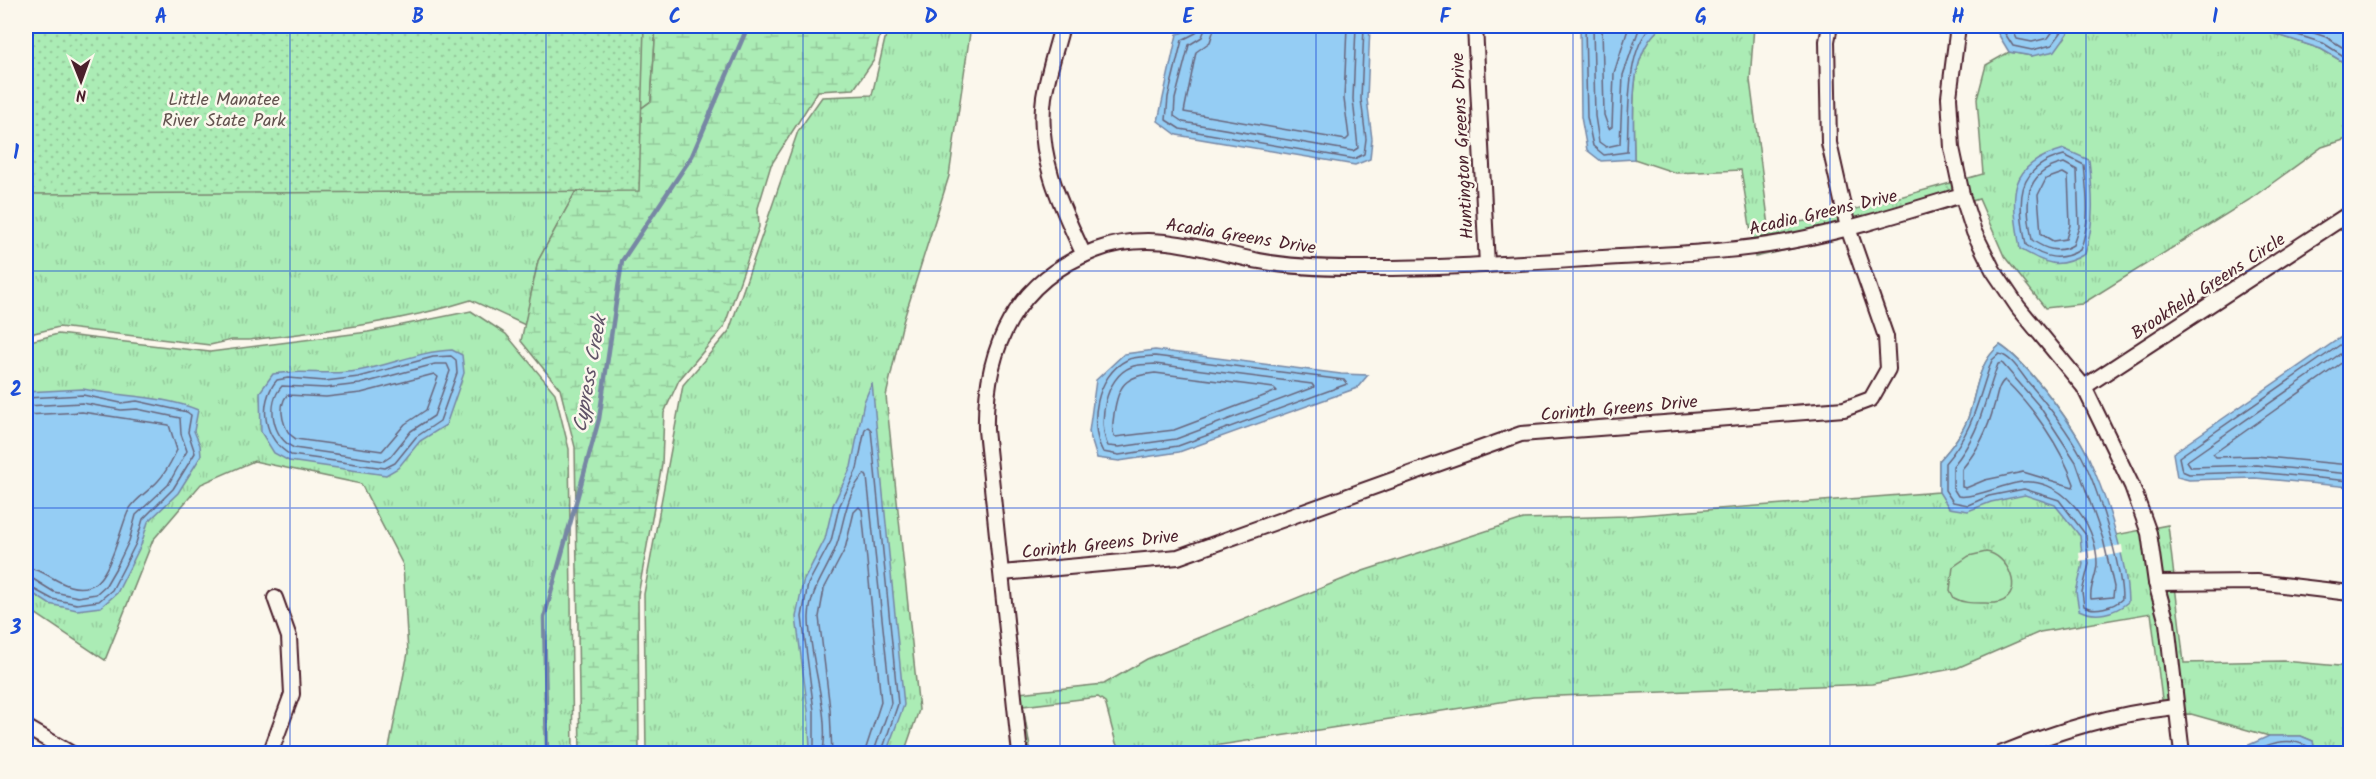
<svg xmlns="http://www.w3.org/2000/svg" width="2376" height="779" viewBox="0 0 2376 779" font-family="Kalam,sans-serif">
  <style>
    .grass { fill: url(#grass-tufts); stroke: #7a8670; stroke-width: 1.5 }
    .wetland { fill: url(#wetland-marsh); stroke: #7a8670; stroke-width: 1.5 }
    .park { fill: url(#park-dots); stroke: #7a8670; stroke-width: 1.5 }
    .pitch { fill: #abecb5; stroke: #7a8670; stroke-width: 1.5 }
    .water { fill: #95cdf4; stroke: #7787a4; stroke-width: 1.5 }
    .pier { fill: #fbf7ec }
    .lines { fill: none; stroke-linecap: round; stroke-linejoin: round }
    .shore { stroke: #68657b; stroke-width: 1.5 }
    .stream { stroke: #7787a4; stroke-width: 4.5 }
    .street-casing { stroke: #4a1f2b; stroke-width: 18 }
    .street { stroke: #fbf7ec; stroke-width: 14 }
    .grid { fill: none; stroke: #1d4ed8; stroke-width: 1.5; stroke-opacity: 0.55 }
    .labels { text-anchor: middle; stroke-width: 5; stroke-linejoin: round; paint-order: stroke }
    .park-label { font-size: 18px; fill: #62524e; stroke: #fbf7ec }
    .street-label { font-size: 18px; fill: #4a1f2b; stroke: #fbf7ec }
    .water-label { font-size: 20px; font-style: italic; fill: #605367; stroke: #fbf7ec }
    .neatline { fill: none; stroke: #1d4ed8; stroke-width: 2 }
    .grid-label { font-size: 20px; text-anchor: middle; font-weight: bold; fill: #1d4ed8 }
  </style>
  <defs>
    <pattern id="grass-tufts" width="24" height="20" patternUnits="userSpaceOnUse" patternTransform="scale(1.5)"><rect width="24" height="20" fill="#abecb5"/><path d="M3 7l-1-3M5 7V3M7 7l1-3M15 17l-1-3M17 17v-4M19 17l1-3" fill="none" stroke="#95ca9c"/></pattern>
    <pattern id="wetland-marsh" width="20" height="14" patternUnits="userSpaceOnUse" patternTransform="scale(1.5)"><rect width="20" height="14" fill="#abecb5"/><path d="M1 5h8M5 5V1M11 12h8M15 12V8" fill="none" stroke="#95ca9c"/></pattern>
    <pattern id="park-dots" width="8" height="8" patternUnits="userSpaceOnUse" patternTransform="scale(1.5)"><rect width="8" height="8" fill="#abecb5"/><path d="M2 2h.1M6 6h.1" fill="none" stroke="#95ca9c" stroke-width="1.8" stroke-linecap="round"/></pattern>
  </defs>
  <rect width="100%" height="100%" fill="#fbf7ec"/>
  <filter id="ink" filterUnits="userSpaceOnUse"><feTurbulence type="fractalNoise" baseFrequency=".0167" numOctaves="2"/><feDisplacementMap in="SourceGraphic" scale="12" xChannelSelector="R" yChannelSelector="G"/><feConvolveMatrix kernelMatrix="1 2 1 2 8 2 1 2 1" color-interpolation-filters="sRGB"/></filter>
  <g filter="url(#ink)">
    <g class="grass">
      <path d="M65 26H656L651 101 592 145 577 189 538 261 525 325 471 300C398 323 324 331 249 340H232L210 345 59 327 26 335V151Z"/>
      <polygon points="888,26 971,26 949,176 903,322 886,396 919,710 904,753 646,754 644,594 683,385 729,331 798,131 822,97 872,95"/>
      <path d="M1663 26H1754L1750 80 1769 226 1820 219 1983 174 1977 99 1986 65 2009 52 2032 56 2064 39 2073 26H2258L2263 30 2321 49 2350 66V138L2322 147 2249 200 2082 304 2045 308 2004 256 1979 199 1838 239 1755 257 1741 170 1676 173 1634 159C1634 118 1626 52 1663 26Z"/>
      <polygon points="471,311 506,334 555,393 569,449 573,753 388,753 408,653 403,565 361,484 254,461 201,484 153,540 105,660 26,607 26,342 58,334 210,352 368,332"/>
      <path d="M2000 345C2028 363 2075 426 2088 457 2099 482 2107 509 2116 535L2168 525 2184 663 2283 661 2350 667V753H2315L2313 741 2301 736H2269L2191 714 2164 715 2151 613 2040 632 1957 668 1872 684 1533 697 1168 753H1126L1116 743 1105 702 1098 697 1023 706 1031 753H1014L1009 694 1104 684 1147 659 1363 571 1523 519 1626 516 1939 492V461C1951 448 1962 434 1968 418 1977 392 1977 363 2000 345Z"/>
    </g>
    <polygon class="wetland" points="656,26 882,26 874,60 854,89 818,91 771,165 758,208 759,227 724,327 679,380 664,413 662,464 638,595 639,753 580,753 575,447 560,389 521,341 538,261 577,189 592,145 651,101"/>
    <polygon class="park" points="26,26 644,26 639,191 26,194"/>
    <path class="pitch" d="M1986 552C2007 554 2026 593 2000 602 1993 604 1987 603 1981 603 1971 603 1963 603 1954 598L1950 590 1953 567 1969 556Z"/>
    <g class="water">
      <polygon points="1205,26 1370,26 1367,99 1372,139 1370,159 1355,165 1177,135 1158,121 1177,34"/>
      <path d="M1580 26H1663C1626 52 1634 118 1634 159L1601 161 1587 150 1581 117Z"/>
      <polygon points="1998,26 2073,26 2055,51 2032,56 2009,52 1997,32"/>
      <polygon points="2258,26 2350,26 2350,66 2321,49 2263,30"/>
      <path d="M2064 149 2089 160C2093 194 2095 222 2085 254 2057 270 2047 264 2020 249 2012 197 2004 166 2064 149Z"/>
      <polygon points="2350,331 2350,487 2255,478 2189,480 2177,477 2173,453"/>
      <path d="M2000 345C2028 363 2074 426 2088 456 2106 496 2127 559 2128 602 2114 614 2095 618 2079 610L2076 592 2083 564 2080 536 2055 505 2025 495 1991 502 1968 511 1949 508 1939 492V461C1951 448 1962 434 1968 418 1977 392 1977 363 2000 345Z"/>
      <path d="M452 350 462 355 464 373 446 425 420 441 398 468 386 475 289 461 274 453 261 432 260 392 273 374C301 369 329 376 357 371 389 366 419 351 452 350Z"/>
      <polygon points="1155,350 1341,374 1368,375 1357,388 1179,452 1119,461 1097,458 1089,432 1096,380 1124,354"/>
      <polygon points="872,383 904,705 886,753 807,753 810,747 808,711 796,617 803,582 825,539 833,505 851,467 864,402"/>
      <path d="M83 389C121 397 161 395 198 410L194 431 200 445 201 456 178 493 148 522 141 545 117 593 101 607 77 610 49 604 26 589V392Z"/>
      <polygon points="2269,736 2301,736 2313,741 2315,753 2231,753"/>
    </g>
    <polygon class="pier" points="2122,545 2123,553 2080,561 2079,553"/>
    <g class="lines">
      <g class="shore">
        <polyline points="1199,26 1196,33 1182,40 1168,97 1166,120 1180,129 1354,159 1364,154 1366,139 1361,99 1364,26"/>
        <polyline points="1206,26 1202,37 1189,45 1175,99 1174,116 1183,122 1353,151 1358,148 1353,99 1356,26"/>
        <polyline points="1215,26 1210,42 1196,52 1184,112 1346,140 1349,137 1344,99 1347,26"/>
        <path d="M1585 26 1587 117 1593 146 1604 155 1627 152C1629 119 1625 46 1653 26"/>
        <polyline points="1593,26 1595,116 1599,142 1606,147 1620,144 1623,75 1640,26"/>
        <polyline points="1602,26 1604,115 1609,129 1612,127 1614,73 1629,26"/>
        <polyline points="2004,26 2004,32 2013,46 2032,50 2052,45 2066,26"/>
        <polyline points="2011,26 2017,39 2032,42 2048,38 2057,26"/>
        <polyline points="2269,26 2323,43 2350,60"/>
        <polyline points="2293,26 2326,37 2350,52"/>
        <path d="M2064 155 2084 165C2087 194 2091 223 2080 250 2060 262 2044 258 2026 245 2018 201 2014 168 2064 155Z"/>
        <path d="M2064 163 2077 170 2079 227 2073 245C2058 254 2045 249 2032 240 2026 204 2021 173 2064 163Z"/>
        <polygon points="2063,173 2068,176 2070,225 2066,239 2053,241 2041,234 2038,195 2046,179"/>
        <polyline points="2350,338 2179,457 2182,471 2189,474 2256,472 2350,481"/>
        <polyline points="2350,347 2187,461 2191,467 2256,465 2350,474"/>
        <path d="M1999 354C2011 356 2020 372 2028 382 2048 405 2067 430 2082 457 2097 486 2122 567 2122 599 2114 607 2094 612 2084 606L2082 592 2089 564 2086 535 2059 500 2024 489 1989 496 1968 505 1953 502 1945 490V463C1975 428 1977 401 1992 360Z"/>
        <path d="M451 356 456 360 457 373 440 421 416 437 395 463 385 468 291 455C264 441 257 403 277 380L288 378 325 381 359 377 433 357Z"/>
        <path d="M1155 356 1344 380 1347 384 1178 446 1119 455 1103 452C1088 425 1096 375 1127 360 1134 356 1147 357 1155 356Z"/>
        <polyline points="2350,357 2213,454 2216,457 2256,456 2350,465"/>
        <path d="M2002 363 2040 407 2076 462 2103 539 2114 587 2113 597 2091 599C2089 587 2097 576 2097 563 2097 523 2060 473 2016 483 2000 486 1971 499 1958 496L1953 488V466C1981 432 1983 404 1998 364Z"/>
        <path d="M435 364H447L450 371 434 416 411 431 390 457 384 461 294 448C272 437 266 404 282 386L326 388 360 384Z"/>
        <path d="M1155 364 1312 384 1314 387 1176 439 1119 447 1108 446C1097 423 1105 377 1131 367 1138 364 1148 365 1155 364Z"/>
        <path d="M1155 373 1274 388 1277 391 1174 430 1115 437C1111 430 1113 423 1114 414 1118 385 1125 376 1155 373Z"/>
        <path d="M434 374 438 377 426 410 405 424 382 451 296 439C283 432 277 407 287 395L326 397 361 393Z"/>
        <path d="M2005 380C2033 407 2061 447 2074 484L2073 487 2023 472 1985 480 1966 488 1962 487V469C1978 450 1988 430 1994 406 1997 397 1998 384 2005 380Z"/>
        <polyline points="26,398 83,395 121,403 137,401 187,412 191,415 188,432 195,453 173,489 143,519 136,543 123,569 112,590 99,601 77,604 52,599 26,585"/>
        <polyline points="26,406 82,403 121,410 137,409 180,418 181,434 187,451 168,485 136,515 129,541 117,566 106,585 96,594 78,597 54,592 33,579 26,577"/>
        <path d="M26 415 82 412 169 425 177 450C172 460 166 473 158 481 149 491 132 501 127 514 120 531 109 580 90 586 64 594 49 569 26 568"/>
        <polyline points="814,754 814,711 802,617 808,584 831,541 839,507 857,469 865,429 868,427 871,430 898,704 881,754"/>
        <path d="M822 754C832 719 808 654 809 617 810 588 830 568 838 541 844 521 848 488 865 474L867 477 891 703 873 754"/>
        <polyline points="832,754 830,709 819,617 824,589 845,549 854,512 859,507 862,510 881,702 864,754"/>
        <path d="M2248 754C2267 744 2287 736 2307 746L2309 754"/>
      </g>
      <polyline class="stream" points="547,754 544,618 599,419 622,261 692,156 748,26"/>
      <g class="street-casing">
        <g id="street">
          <path d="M1062 26C1056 49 1048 73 1044 97 1036 155 1060 204 1084 255"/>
          <polyline points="1475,26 1487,265"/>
          <polyline points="1958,26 1949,97 1952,148 1962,195 1974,232 1993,270 2018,307 2084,387 2132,486 2149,533 2156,583 2167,623 2182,754"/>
          <polyline points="2084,387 2350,213"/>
          <polyline points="1002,573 1178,557 1521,434 1844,409 1871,399 1888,369 1886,337 1848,228 1829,143 1827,41 1830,26"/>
          <polyline points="2156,583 2257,582 2350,593"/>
          <polyline points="26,727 72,754"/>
          <polyline points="270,754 292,694 289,637 275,598"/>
          <path d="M1020 754 986 430C984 348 1016 280 1096 250 1152 229 1204 250 1259 261 1290 267 1322 268 1353 268 1437 269 1520 263 1603 258 1666 254 1729 253 1791 241 1849 230 1905 212 1962 195"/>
          <path d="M2000 754C2058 731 2112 714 2175 707"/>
        </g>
      </g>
      <use href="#street" class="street"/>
    </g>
  </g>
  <path class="grid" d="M290 26V754M546 26V754M803 26V754M1060 26V754M1316 26V754M1573 26V754M1830 26V754M2086 26V754M26 271H2350M26 508H2350"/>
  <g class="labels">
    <g class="park-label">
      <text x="224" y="105">Little Manatee<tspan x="224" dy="21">River State Park</tspan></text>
    </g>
    <g class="street-label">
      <text transform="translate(1462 146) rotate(-93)" y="6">Huntington Greens Drive</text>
      <text transform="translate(1823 212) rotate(-13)" y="6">Acadia Greens Drive</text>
      <text transform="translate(1241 236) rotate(9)" y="6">Acadia Greens Drive</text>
      <text transform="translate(2208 286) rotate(-33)" y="6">Brookfield Greens Circle</text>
      <text transform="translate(1619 408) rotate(-5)" y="6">Corinth Greens Drive</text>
      <text transform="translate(1100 544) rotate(-6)" y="6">Corinth Greens Drive</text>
    </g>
    <g class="water-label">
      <text transform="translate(589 374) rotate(-80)" y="7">Cypress Creek</text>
    </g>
  </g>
  <rect width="2376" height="779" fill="none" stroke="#fbf7ec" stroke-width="66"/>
  <g transform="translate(81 81) rotate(179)" stroke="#fbf7ec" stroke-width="4.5" paint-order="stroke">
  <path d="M0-4.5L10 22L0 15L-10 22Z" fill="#4a1f2b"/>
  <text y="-9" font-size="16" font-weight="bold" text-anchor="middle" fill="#4a1f2b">N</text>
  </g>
  <rect x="33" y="33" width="2310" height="713" class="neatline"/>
  <g class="grid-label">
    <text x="161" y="23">A</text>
    <text x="418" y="23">B</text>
    <text x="675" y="23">C</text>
    <text x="931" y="23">D</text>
    <text x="1188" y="23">E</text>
    <text x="1445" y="23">F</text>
    <text x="1701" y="23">G</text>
    <text x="1958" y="23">H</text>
    <text x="2215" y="23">I</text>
    <text x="16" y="159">1</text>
    <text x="16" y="396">2</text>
    <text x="16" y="634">3</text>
  </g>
</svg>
